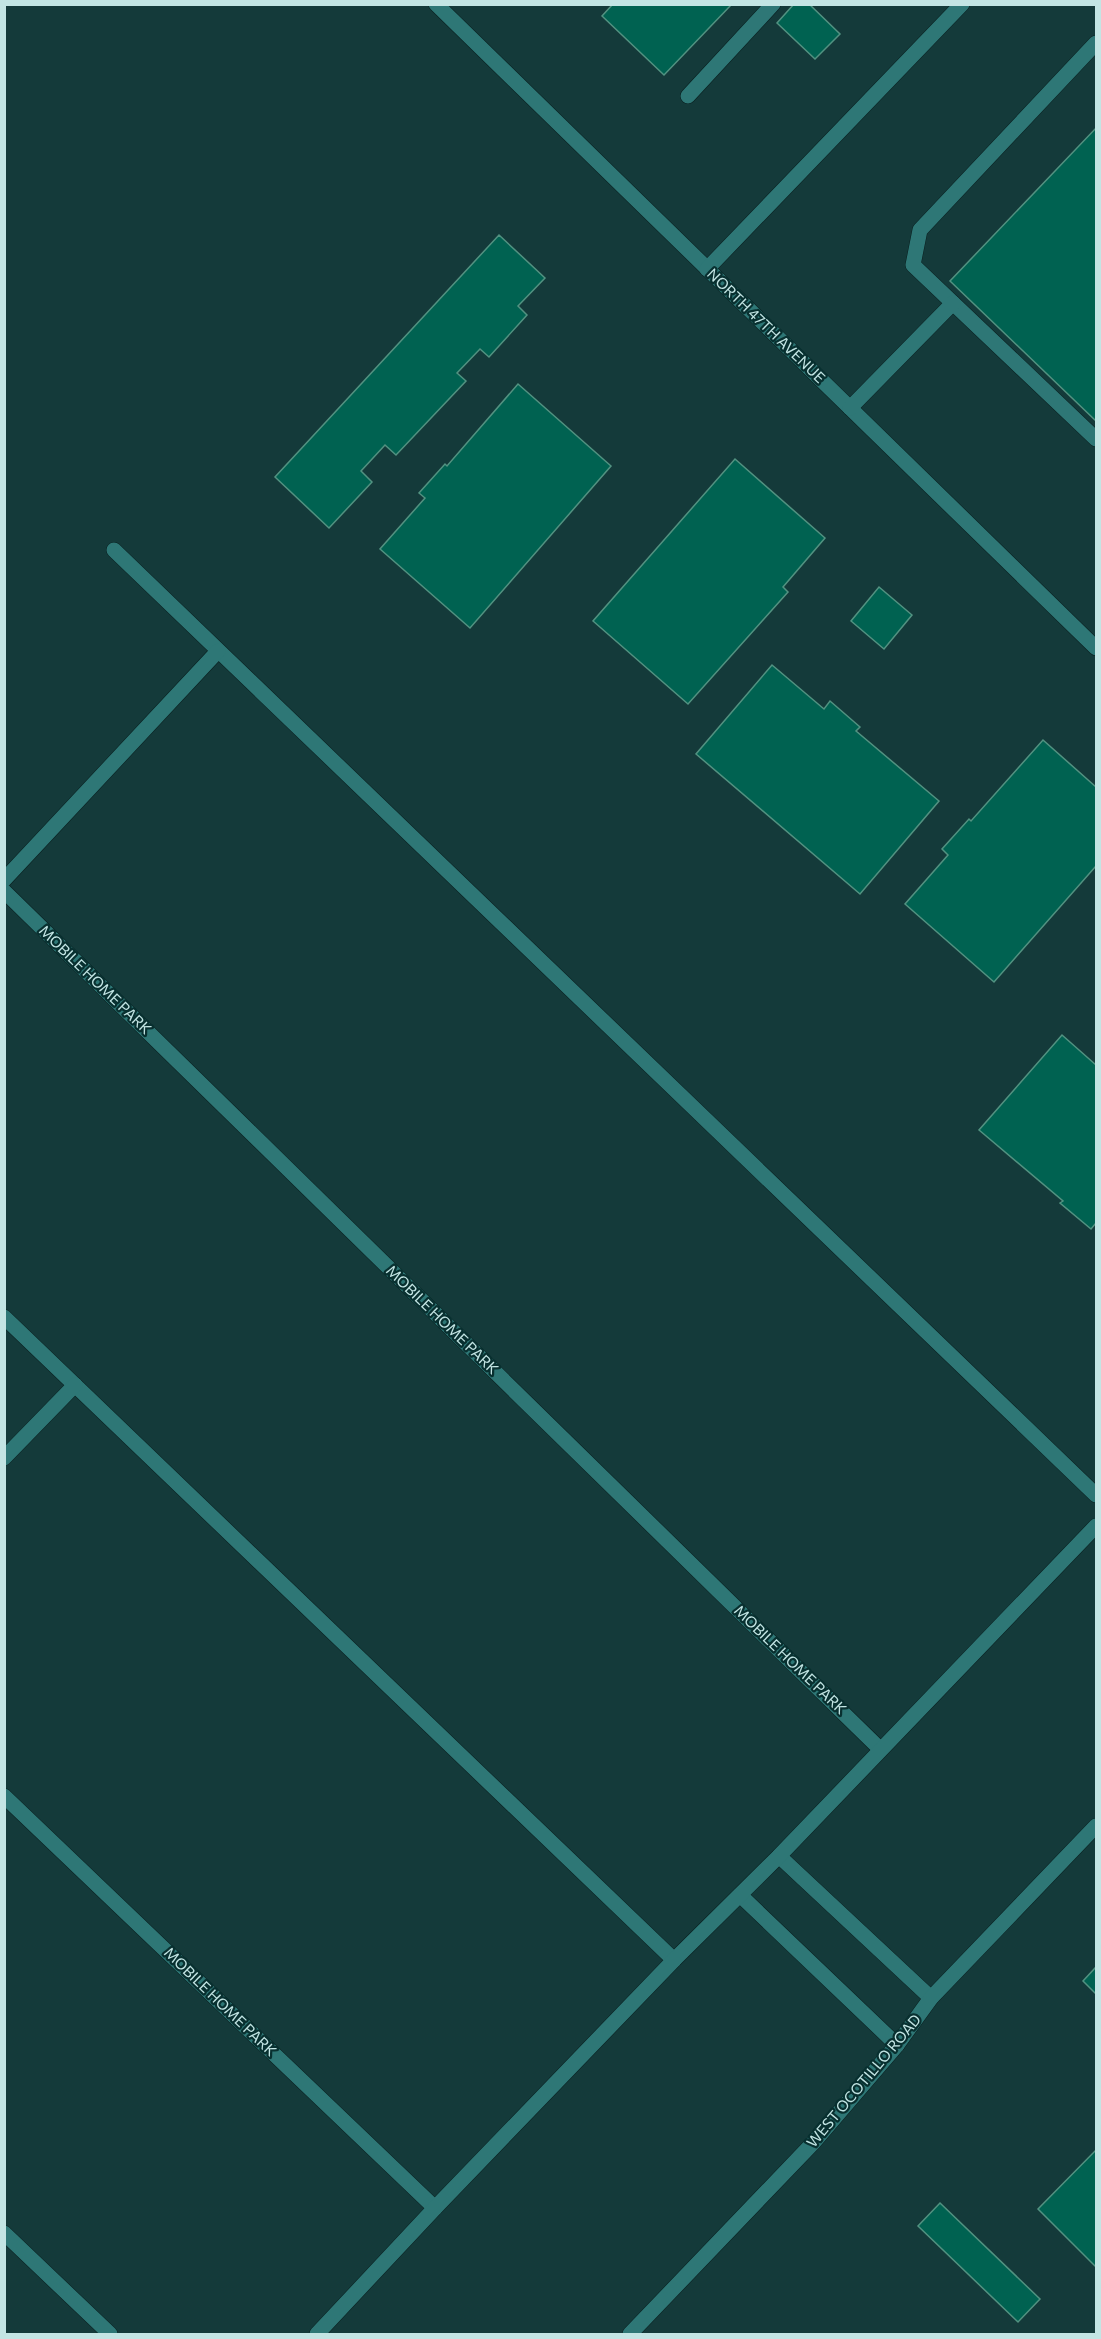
<svg xmlns="http://www.w3.org/2000/svg" width="1101" height="2339" viewBox="0 0 1101 2339" font-family="Commissioner,sans-serif">
  <style>
    .building { fill: #006251; stroke: #529281; stroke-width: 1.5 }
    .lines { fill: none; stroke-linecap: round; stroke-linejoin: round }
    .minor-casing { stroke: #091f1f; stroke-width: 16 }
    .minor { stroke: #2e7776; stroke-width: 15 }
    .labels { text-anchor: middle; stroke-width: 4.5; stroke-linejoin: round; paint-order: stroke }
    .street-label { font-size: 15px; fill: #c3e5e4; stroke: #083030 }
  </style>
  <rect width="100%" height="100%" fill="#143a3a"/>
  <g class="building">
    <polygon points="613,4 732,4 664,75 602,16"/>
    <polygon points="794,4 809,4 840,34 815,59 777,23"/>
    <polygon points="1096,128 1096,421 950,281"/>
    <polygon points="499,235 545,278 518,306 527,315 489,357 480,349 457,373 466,381 396,455 385,445 361,471 372,482 329,528 275,477"/>
    <polygon points="518,384 611,466 470,628 380,549 425,498 419,493 445,464 447,466"/>
    <polygon points="735,459 825,538 783,587 788,592 688,704 593,621"/>
    <polygon points="879,587 912,615 884,649 851,621"/>
    <polygon points="772,665 824,709 830,701 860,727 856,731 939,801 860,894 696,754"/>
    <polygon points="1043,740 1096,787 1096,866 994,982 905,904 948,855 942,849 969,819 971,821"/>
    <polygon points="1062,1035 1096,1065 1096,1223 1091,1229 1060,1203 1063,1201 979,1130"/>
    <polygon points="1096,1967 1096,1994 1083,1981"/>
    <polygon points="1096,2150 1096,2267 1038,2209"/>
    <polygon points="940,2203 1040,2299 1018,2322 918,2226"/>
  </g>
  <g class="lines">
    <g class="minor-casing">
      <g id="minor">
        <polyline points="436,4 1096,648"/>
        <polyline points="1096,43 920,230 913,265 1096,439"/>
        <polyline points="688,96 773,4"/>
        <polyline points="707,269 962,4"/>
        <polyline points="850,408 953,303"/>
        <polyline points="114,550 1096,1495"/>
        <polyline points="4,880 218,651"/>
        <polyline points="4,891 880,1749"/>
        <polyline points="4,1317 674,1960"/>
        <polyline points="4,1458 75,1385"/>
        <polyline points="4,1796 435,2208"/>
        <polyline points="779,1856 931,1998"/>
        <polyline points="740,1895 897,2045"/>
        <polyline points="4,2233 110,2334"/>
        <polyline points="317,2334 435,2208 674,1960 779,1856 1096,1526"/>
        <polyline points="630,2334 813,2143 897,2045 931,1998 1096,1826"/>
      </g>
    </g>
    <use href="#minor" class="minor"/>
  </g>
  <g class="labels">
    <g class="street-label">
      <text transform="translate(766 326) rotate(44)" y="5">NORTH 47TH AVENUE</text>
      <text transform="translate(95 980) rotate(44)" y="5">MOBILE HOME PARK</text>
      <text transform="translate(442 1320) rotate(44)" y="5">MOBILE HOME PARK</text>
      <text transform="translate(790 1660) rotate(44)" y="5">MOBILE HOME PARK</text>
      <text transform="translate(220 2002) rotate(44)" y="5">MOBILE HOME PARK</text>
      <text transform="translate(864 2081) rotate(-50)" y="5">WEST OCOTILLO ROAD</text>
    </g>
  </g>
  <rect width="1101" height="2339" fill="none" stroke="#c3e5e4" stroke-width="12"/>
</svg>
